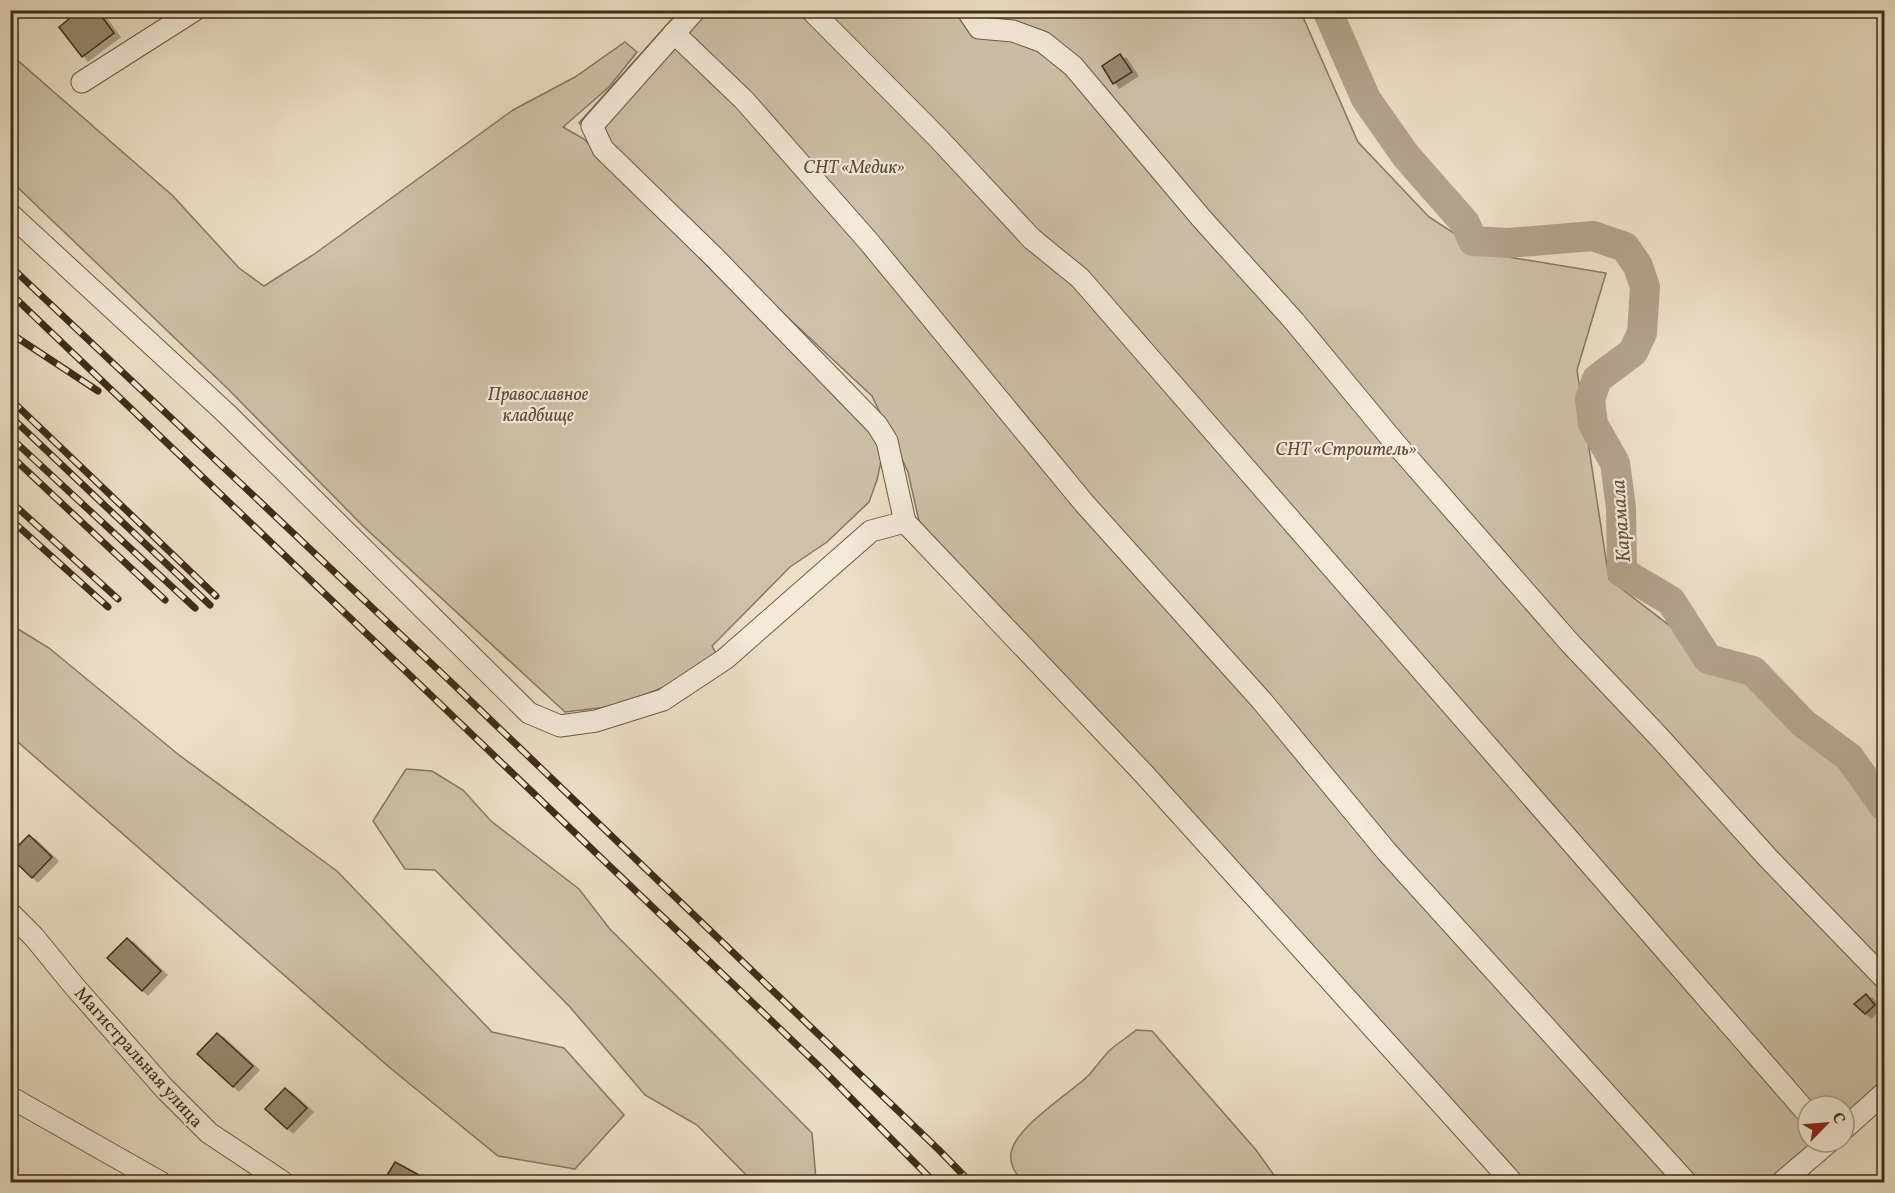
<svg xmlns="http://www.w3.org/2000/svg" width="1895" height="1193" viewBox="0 0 1895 1193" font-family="Vollkorn,serif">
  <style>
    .green { fill: #cec1a8; stroke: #867760; stroke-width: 1.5 }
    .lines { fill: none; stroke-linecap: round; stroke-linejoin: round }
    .river { stroke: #b1a28a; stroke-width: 30 }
    .building { fill: #988a72; stroke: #3e2d17; stroke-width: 1.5; filter: url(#shadow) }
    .minor-casing { stroke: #6a5a43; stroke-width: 23 }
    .minor { stroke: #f3eada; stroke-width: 21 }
    .rail-casing { stroke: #3e2d17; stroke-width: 7 }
    .rail { stroke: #f3eada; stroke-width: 4.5; stroke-dasharray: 14; stroke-linecap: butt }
    .labels { text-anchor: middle; stroke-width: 4.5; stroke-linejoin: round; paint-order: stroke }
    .park-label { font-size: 18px; font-style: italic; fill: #5b4b34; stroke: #f3eada }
    .street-label { font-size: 18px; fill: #3e2d17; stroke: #f3eada }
    .water-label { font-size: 20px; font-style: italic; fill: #60503a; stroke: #f3eada }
  </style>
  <defs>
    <filter id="shadow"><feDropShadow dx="6" dy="4" stdDeviation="0" flood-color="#0004"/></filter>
  </defs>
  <rect width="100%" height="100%" fill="#ecdfc6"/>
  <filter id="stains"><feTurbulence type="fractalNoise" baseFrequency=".00333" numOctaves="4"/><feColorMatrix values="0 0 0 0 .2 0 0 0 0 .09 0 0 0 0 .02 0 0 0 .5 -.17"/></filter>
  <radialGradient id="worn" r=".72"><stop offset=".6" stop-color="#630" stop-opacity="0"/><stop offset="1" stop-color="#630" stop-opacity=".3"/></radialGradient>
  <g class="green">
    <polygon points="679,11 1303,11 1303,17 1358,142 1429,217 1484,253 1606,273 1577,370 1609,579 1884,790 1884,1093 1844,1129 1844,1106 1808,1106 1808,1142 1829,1142 1782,1182 1519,1182 919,521 908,472 872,396 579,123"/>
    <polygon points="625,42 637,52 609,87 563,127 584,139 884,447 877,480 869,502 827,542 790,567 712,646 716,653 674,683 616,706 565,712 363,526 227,388 11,181 10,51 15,58 173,196 239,268 264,286 313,255 513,110 575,77"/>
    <polygon points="10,624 49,648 179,755 337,871 492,1032 564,1048 624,1115 575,1169 498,1156 389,1067 11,736"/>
    <polygon points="406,769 432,771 463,790 491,821 579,889 609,928 812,1133 816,1179 753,1182 697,1125 645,1095 570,1007 435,870 405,869 373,821"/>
    <path d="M1136 1030 1152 1031 1256 1150 1279 1182H1023C1016 1174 1009 1165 1011 1153 1016 1126 1068 1095 1089 1075 1096 1067 1102 1058 1110 1050 1118 1043 1128 1037 1136 1030Z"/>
  </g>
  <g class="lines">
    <polyline class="river" points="1327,10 1366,99 1406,156 1465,223 1473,241 1508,243 1593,236 1625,247 1638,266 1645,287 1642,333 1633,352 1597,379 1590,400 1593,424 1615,463 1621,508 1622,572 1671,601 1708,659 1753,671 1803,723 1849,757 1884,806"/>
  </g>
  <g class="building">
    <polygon points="80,10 97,10 114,33 82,57 59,27"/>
    <polygon points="1120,54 1132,72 1113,84 1102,66"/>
    <polygon points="29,835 52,857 32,878 10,857 10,854"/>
    <polygon points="127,938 161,971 142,991 107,958"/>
    <polygon points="1866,994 1875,1005 1865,1014 1854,1004"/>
    <polygon points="217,1033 253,1066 233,1087 197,1054"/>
    <polygon points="285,1088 307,1108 287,1129 265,1109"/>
    <polygon points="395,1162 432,1182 383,1182"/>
  </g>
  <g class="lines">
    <g class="minor-casing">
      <g id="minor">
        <polyline points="695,10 592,126 603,149 714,257 877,425 887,441 905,522"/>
        <polyline points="811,10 939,139 1032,239 1080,278 1808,1114"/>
        <polyline points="967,10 979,28 1013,31 1043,42 1073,66 1202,219 1294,321 1395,443 1570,643 1659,737 1768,858 1884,978"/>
        <polyline points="674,33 744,100 869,242 1084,503 1262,701 1387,852 1686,1182"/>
        <polyline points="82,82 195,10"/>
        <polyline points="10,214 228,415 529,713 560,726 596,721 663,700 725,659 871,531 905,522 1144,774 1512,1182"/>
        <polyline points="10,913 34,937 74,986 164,1088 209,1133 283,1182"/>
        <polyline points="10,1097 160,1182"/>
        <polyline points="1844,1129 1884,1093"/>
        <polyline points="1782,1182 1829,1142"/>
      </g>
    </g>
    <use href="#minor" class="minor"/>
    <g class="rail-casing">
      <g id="rail">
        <polyline points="10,266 451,682 941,1152 970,1182"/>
        <polyline points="10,293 822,1069 934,1182"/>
        <polyline points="10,333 98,391"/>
        <polyline points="10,399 216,596"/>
        <polyline points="10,416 210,605"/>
        <polyline points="10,437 195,608"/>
        <polyline points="10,455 165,600"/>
        <polyline points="10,501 118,599"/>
        <polyline points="10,519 108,607"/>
      </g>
    </g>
    <use href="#rail" class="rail"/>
  </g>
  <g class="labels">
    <g class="park-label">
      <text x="854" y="173">СНТ «Медик»</text>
      <text x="538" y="400">Православное<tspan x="538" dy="21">кладбище</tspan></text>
      <text x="1346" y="455">СНТ «Строитель»</text>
    </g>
    <g class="street-label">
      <text transform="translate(139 1057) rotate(48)" y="6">Магистральная улица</text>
    </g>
    <g class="water-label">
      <text transform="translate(1620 521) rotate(-94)" y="7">Карамала</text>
    </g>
  </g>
  <rect width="1895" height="1193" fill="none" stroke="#ecdfc6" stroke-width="36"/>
  <rect x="12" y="12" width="1871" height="1169" fill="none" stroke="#3e2d17" stroke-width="3"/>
  <rect x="18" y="18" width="1859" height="1157" fill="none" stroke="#3e2d17" stroke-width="1.5"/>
  <g transform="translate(1826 1124) rotate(65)"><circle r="28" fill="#f3eada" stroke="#ab9e8c" stroke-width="1.5"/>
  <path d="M0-4.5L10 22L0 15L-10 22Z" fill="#8f2418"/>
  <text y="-9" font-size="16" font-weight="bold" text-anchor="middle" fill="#3e2d17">С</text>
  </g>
  <rect width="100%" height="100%" filter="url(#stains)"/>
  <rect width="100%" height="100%" fill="url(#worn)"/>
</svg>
